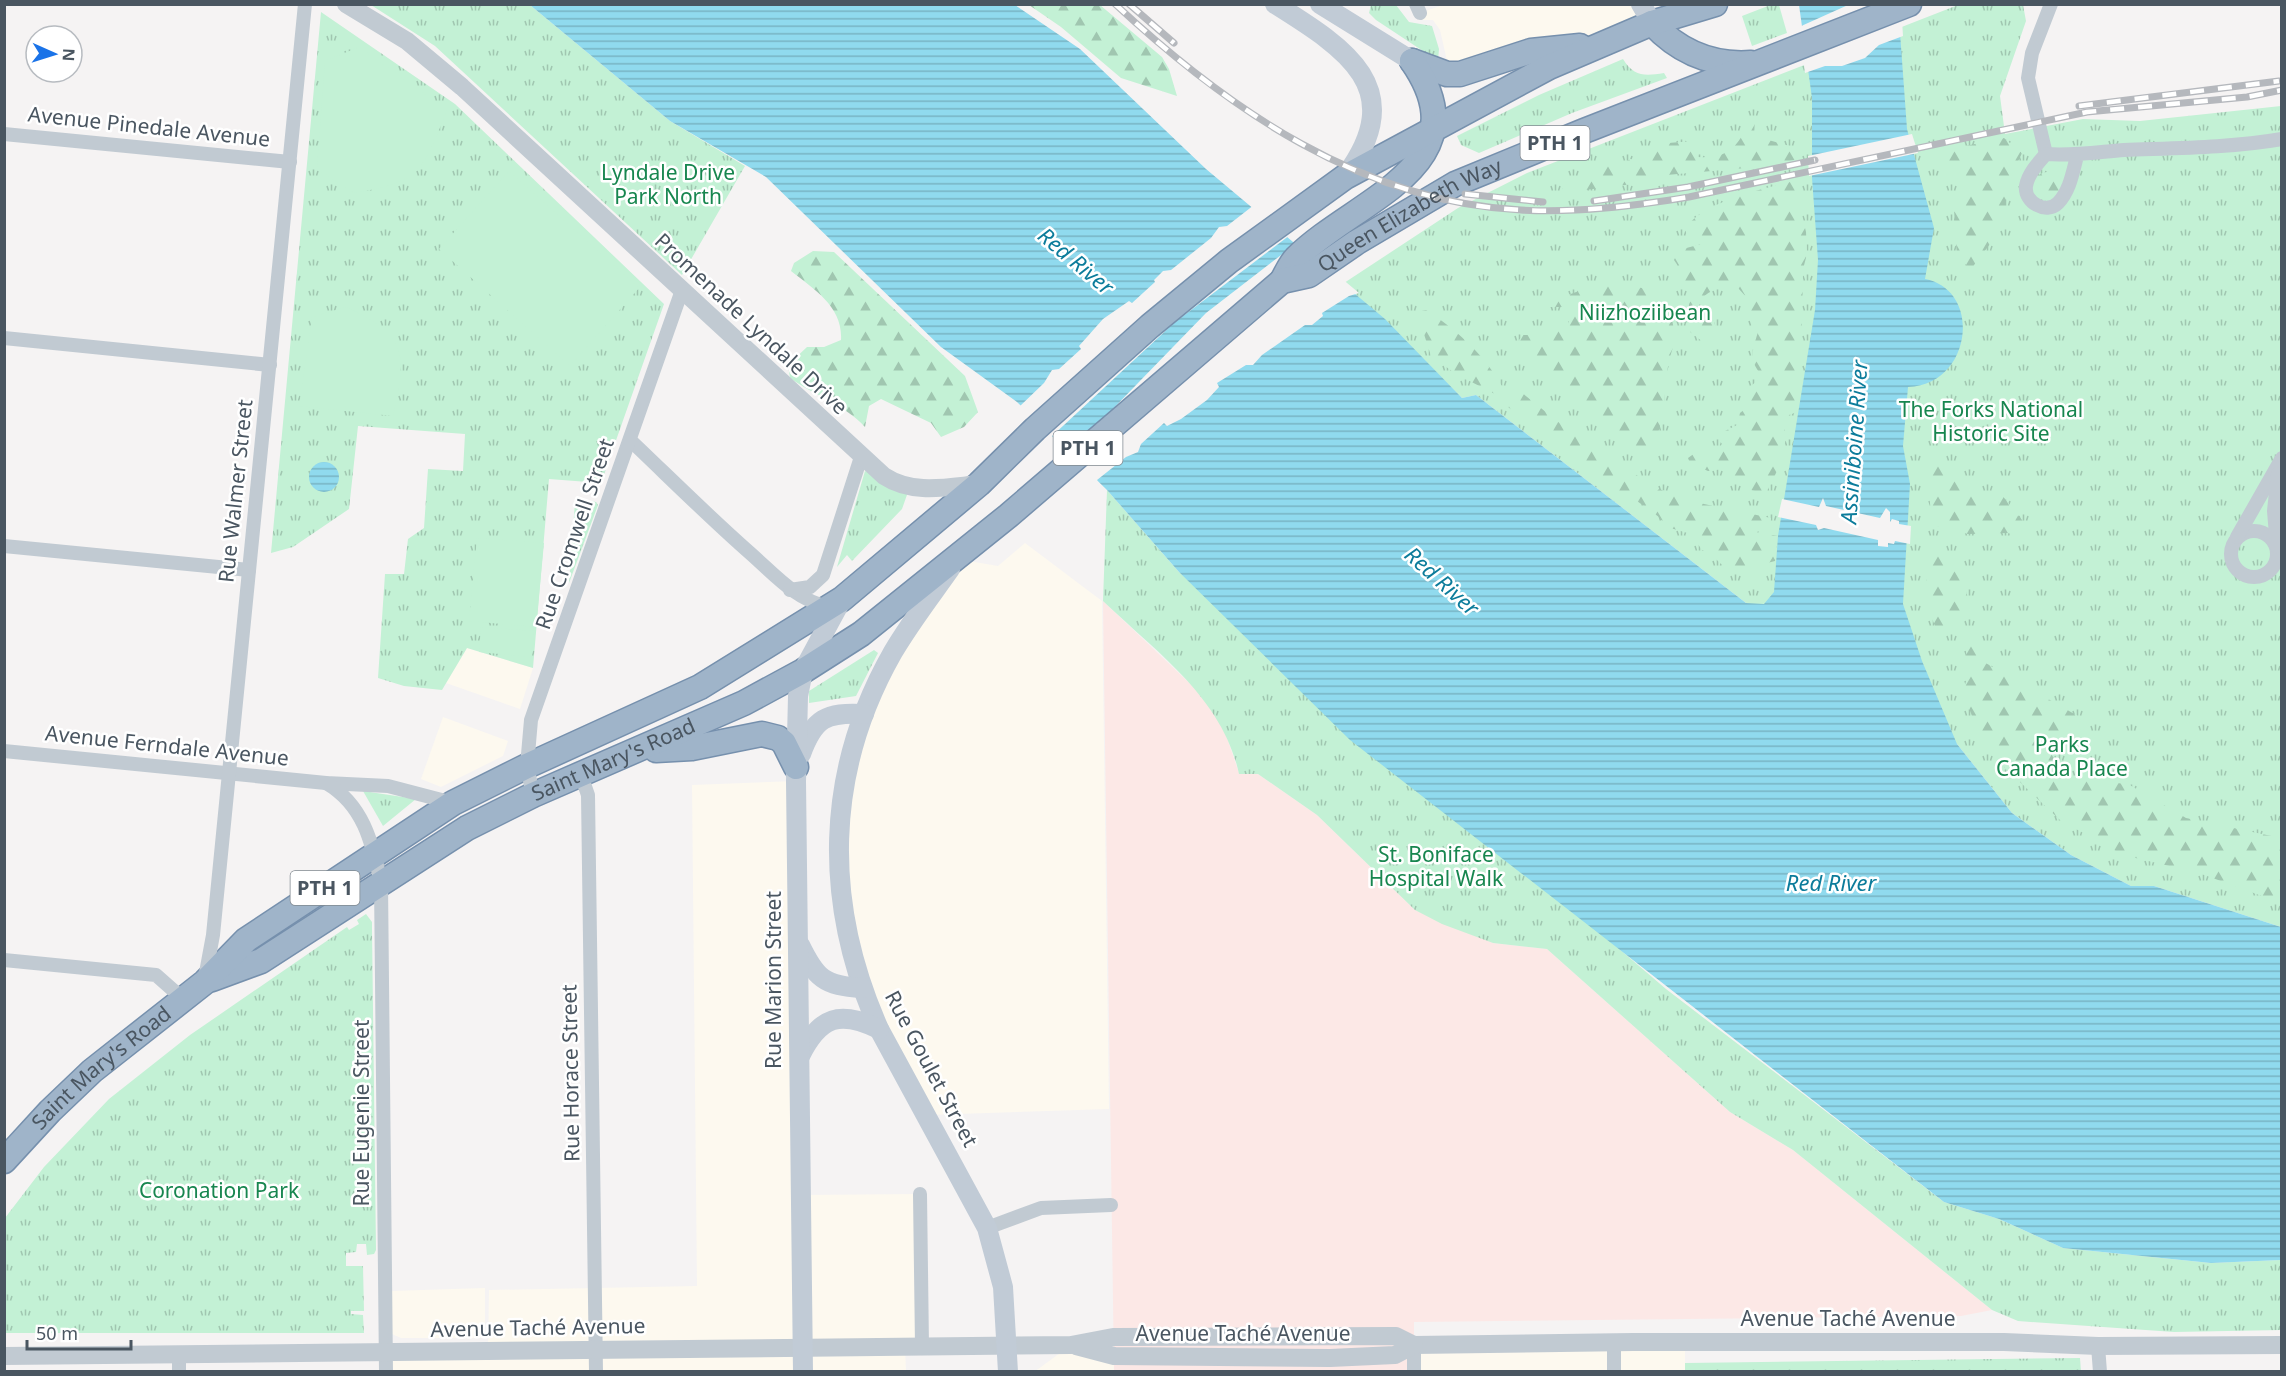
<svg xmlns="http://www.w3.org/2000/svg" width="2286" height="1376" viewBox="0 0 2286 1376" font-family="'Noto Sans',sans-serif">
  <style>
    .commercial { fill: #fdf9ef }
    .medical { fill: #fce8e6 }
    .grass { fill: url(#grass-tufts) }
    .forest { fill: url(#forest-firs) }
    .pitch { fill: #c3f1d5 }
    .water { fill: url(#water-rules) }
    .pier { fill: #f5f3f3 }
    .lines { fill: none; stroke-linecap: round; stroke-linejoin: round }
    .trunk-casing { stroke: #7690ad; stroke-width: 27 }
    .minor { stroke: #c1cad2; stroke-width: 14 }
    .tertiary { stroke: #c1cad2; stroke-width: 18 }
    .secondary { stroke: #c1cbd6; stroke-width: 20 }
    .trunk { stroke: #9fb4c9; stroke-width: 24 }
    .rail-casing { stroke: #b5b8bd; stroke-width: 7 }
    .rail { stroke: #fff; stroke-width: 4.5; stroke-dasharray: 14; stroke-linecap: butt }
    .labels { text-anchor: middle; stroke-width: 5; stroke-linejoin: round; paint-order: stroke }
    .shield { fill: #fff; stroke: #808990; stroke-width: 1.5 }
    .shield-label { font-size: 20px; font-weight: bold; fill: #4a5661 }
    .street-label { font-size: 21px; fill: #4a5661; stroke: #fff }
    .park-label { font-size: 21px; fill: #17864f; stroke: #fff }
    .water-label { font-size: 22px; font-style: italic; fill: #0c7c9b; stroke: #fff }
  </style>
  <defs>
    <pattern id="grass-tufts" width="24" height="20" patternUnits="userSpaceOnUse" patternTransform="scale(1.5)"><rect width="24" height="20" fill="#c3f1d5"/><path d="M3 7l-1-3M5 7V3M7 7l1-3M15 17l-1-3M17 17v-4M19 17l1-3" fill="none" stroke="#a0c6b0"/></pattern>
    <pattern id="forest-firs" width="22" height="20" patternUnits="userSpaceOnUse" patternTransform="scale(1.5)"><rect width="22" height="20" fill="#c3f1d5"/><path d="M5 1l3.5 6h-7zM16 11l3.5 6h-7z" fill="#a0c6b0"/></pattern>
    <pattern id="water-rules" width="6" height="5" patternUnits="userSpaceOnUse" patternTransform="scale(1.5)"><rect width="6" height="5" fill="#90daee"/><path d="M0 2.5h6" fill="none" stroke="#78b4c4"/></pattern>
  </defs>
  <rect width="100%" height="100%" fill="#f5f3f3"/>
  <g class="commercial">
    <polygon points="1640,4 1652,23 1603,44 1448,65 1440,30 1433,20 1418,20 1420,13 1443,5"/>
    <polygon points="1025,543 1102,601 1109,1109 927,1115 879,1029 840,892 857,731 957,559 998,566"/>
    <polygon points="467,648 533,668 520,709 446,683"/>
    <polygon points="443,717 508,741 503,756 441,787 421,779"/>
    <polygon points="796,781 802,1195 920,1194 922,1346 905,1347 906,1371 386,1372 385,1351 488,1352 489,1290 697,1286 692,785"/>
    <polygon points="485,1288 485,1338 401,1338 392,1334 391,1291"/>
    <polygon points="1685,1341 1685,1371 1414,1372 1414,1345"/>
    <polygon points="1071,1345 1114,1356 1114,1371 1034,1372"/>
  </g>
  <polygon class="medical" points="1103,601 1203,696 1224,729 1239,773 1258,774 1317,815 1415,910 1493,943 1547,949 1730,1112 1793,1150 1992,1310 1961,1316 1414,1322 1414,1371 1114,1371"/>
  <g class="grass">
    <polygon points="1773,4 1779,5 1787,33 1752,46 1742,16"/>
    <polygon points="371,5 530,5 670,121 745,166 682,275 435,46"/>
    <polygon points="1371,5 1396,5 1409,22 1432,26 1439,49 1438,61 1376,20 1369,13"/>
    <polygon points="1958,5 2023,5 2026,21 2000,96 2005,134 2083,119 2140,121 2281,106 2281,927 2154,886 2131,886 2071,855 2012,813 1957,744 1746,603 1476,395 1462,398 1344,283 1458,208 1527,173"/>
    <polygon points="321,12 455,104 664,304 601,483 549,479 533,668 467,648 442,690 404,686 378,678 385,574 404,574 408,539 424,528 428,469 463,471 465,434 358,426 349,509 293,547 271,553"/>
    <path d="M1623 59C1634 77 1645 76 1664 73L1667 78 1572 113 1479 153 1461 145 1457 136 1539 95Z"/>
    <polygon points="865,471 908,492 902,509 852,561 847,555 837,567"/>
    <path d="M1107 490 1179 572 1666 989 1944 1202 1999 1219 2063 1248 2211 1263 2281 1260V1330L2174 1332 2018 1321 1992 1310 1793 1150 1730 1112 1547 949 1493 943 1442 924 1415 910 1317 815 1258 774H1239C1223 698 1156 652 1103 601Z"/>
    <polygon points="578,499 596,502 598,505 569,583 575,502"/>
    <polygon points="874,650 878,653 856,696 809,703 809,691"/>
    <polygon points="363,791 416,799 383,826"/>
    <polygon points="366,914 372,922 372,928 376,1250 374,1254 367,1255 366,1244 357,1244 356,1252 346,1253 346,1266 363,1266 364,1311 351,1311 351,1314 363,1315 364,1333 5,1333 5,1218 44,1167 109,1099 190,1035 347,927 349,930 359,924 357,920"/>
    <polygon points="2080,1358 2081,1372 1685,1371 1685,1363"/>
  </g>
  <g class="forest">
    <polygon points="1029,5 1100,5 1162,57 1169,69 1177,96 1121,78 1061,27"/>
    <path d="M1755 118 1754 136 1800 149 1803 152 1800 159 1757 167 1655 176 1633 184 1585 190 1562 189 1580 182 1578 178 1600 164H1624L1630 159 1647 161V156L1640 149 1655 144 1694 141 1699 142 1698 157C1720 159 1734 152 1744 132 1748 125 1746 122 1755 118Z"/>
    <polygon points="2004,138 2022,153 2008,183 2003,227 1971,269 1957,257 1954,209 1970,189 1951,179 1941,151"/>
    <circle cx="2048" cy="186" r="14"/>
    <path d="M1790 182H1799L1804 194 1799 203 1806 232 1807 254 1803 269 1802 323 1795 369 1797 412 1789 415 1784 423 1786 438 1781 463 1767 491C1746 493 1738 485 1729 468L1708 471 1690 463 1688 458 1702 448 1720 447 1722 444 1719 440 1723 432 1737 425 1740 413 1745 409 1747 389 1757 381 1760 373C1748 359 1753 349 1758 332L1752 328 1750 301 1738 288 1722 286C1710 292 1695 297 1700 313L1714 321 1717 333 1712 342H1703L1689 331C1689 301 1692 286 1674 260L1679 250 1705 243 1703 239 1687 236 1685 229C1702 202 1759 190 1790 182Z"/>
    <path d="M813 251 834 252 965 376 978 412 964 427 941 437 931 423 881 399 869 406 865 427C844 404 815 396 790 378L788 365 807 347H824L841 340C843 307 815 290 791 271L794 263Z"/>
    <path d="M1609 283C1620 284 1655 288 1661 296 1670 307 1675 326 1674 340 1674 347 1670 355 1669 362 1662 391 1668 421 1651 447L1640 449C1596 420 1566 402 1532 360L1527 358 1519 340 1523 335H1553L1554 323 1562 329 1568 328 1570 313 1564 307H1550L1549 302 1598 284Z"/>
    <path d="M1426 310C1458 331 1484 354 1503 388H1516L1582 441 1638 476 1646 488 1644 496H1652L1659 489 1704 504 1771 518 1770 525 1757 532 1767 538 1773 535 1778 536 1775 561 1763 564 1748 574 1730 572 1707 551 1702 550 1691 534 1667 527 1659 517 1637 501 1623 496 1583 465 1570 459 1553 441 1504 404 1495 394 1456 374 1431 356 1417 312Z"/>
    <path d="M1940 459C1957 487 1966 500 2001 494L2026 525 2025 536 2015 541 2009 533 1968 534 1932 525 1927 470Z"/>
    <path d="M1925 552 1952 555C1965 584 1974 597 1962 628L1938 633 1928 609Z"/>
    <polygon points="1972,644 1982,661 2083,719 2051,754 2068,779 2128,784 2186,818 2281,838 2281,903 2199,873 2123,855 2060,820 2001,764 1978,732 1963,692 1970,667 1965,648"/>
  </g>
  <g class="pitch">
    <path d="M359 47 447 110C423 170 422 182 354 193L317 169 325 61Z"/>
    <polygon points="509,171 639,288 570,366 439,249"/>
    <path d="M346 307C408 335 407 355 393 416L299 406 312 317Z"/>
    <polygon points="477,538 544,543 536,627 469,621"/>
    <polygon points="481,627 534,631 532,657 479,652"/>
  </g>
  <g class="water">
    <path d="M530 5H1015L1080 49 1206 169 1385 319 1462 398 1476 395 1746 603 1764 604 1774 592 1778 536 1815 310 1818 260 1812 178V98L1799 5H1898L1907 129 1934 228 1925 279C1983 290 1972 385 1908 387L1903 446 1910 484 1903 604 1922 661 1957 744 2012 813 2071 855 2131 886H2154L2281 927V1260L2211 1263 2063 1248 1999 1219 1944 1202 1350 740 1179 572 1107 490 1017 402 941 347 766 177 670 121Z"/>
    <circle cx="324" cy="477" r="15"/>
  </g>
  <g class="pier">
    <polygon points="1901,4 1903,36 1879,45 1865,58 1842,66 1825,66 1805,73 1799,27 1848,5"/>
    <polygon points="1912,134 1918,153 1809,176 1808,156"/>
    <polygon points="1254,205 1290,235 1174,323 1050,438 1014,404 1019,407 1044,383 1052,370 1059,369 1081,349 1079,346 1103,319 1129,301 1132,303 1155,282 1154,280 1163,271 1171,270 1211,238 1219,227 1227,226"/>
    <polygon points="1298,242 1359,293 1349,296 1322,313 1323,316 1312,325 1305,325 1262,355 1253,365 1246,365 1217,383 1219,387 1207,400 1181,419 1167,426 1164,423 1141,444 1138,452 1126,457 1097,480 1099,486 1063,451 1104,418 1206,313"/>
    <polygon points="1823,498 1826,506 1880,518 1886,508 1890,512 1890,522 1892,519 1899,521 1899,524 1911,526 1910,544 1895,541 1894,544 1888,543 1888,547 1878,546 1878,540 1824,528 1818,530 1816,525 1778,517 1782,499 1819,507"/>
  </g>
  <g class="lines">
    <g class="trunk-casing">
      <g id="trunk">
        <path d="M1652 23C1679 52 1711 66 1751 63"/>
        <polyline points="1412,61 1447,74 1460,74 1531,51 1580,46"/>
        <path d="M1282 281C1286 274 1290 264 1296 258 1355 199 1485 166 1412 61"/>
        <polyline points="656,750 692,748 762,734 778,738 784,743 796,767"/>
        <path id="s1" d="M212 979 261 961 467 828 533 795 744 703 803 671 861 634 1008 516 1282 281 1309 275 1357 242 1455 184 1584 131 1909 4"/>
        <path id="s2" d="M4 1161 50 1111 92 1071 205 982 246 940 453 803 527 766 700 687 842 599 979 484 1035 429 1150 326 1229 261 1345 177 1549 67 1652 23 1715 4"/>
      </g>
    </g>
    <g class="minor">
      <polyline points="1416,4 1420,13"/>
      <polyline points="4,134 290,162"/>
      <polyline points="2046,154 2028,78 2032,53 2051,4"/>
      <path d="M2077 156C2073 171 2070 191 2058 203 2046 215 2024 202 2026 186 2028 174 2038 163 2046 154 2073 156 2098 152 2124 150 2177 148 2229 148 2282 139"/>
      <polyline points="4,338 270,365"/>
      <path d="M630 440C670 478 709 517 750 553 776 576 795 599 828 607"/>
      <circle cx="2254" cy="554" r="23"/>
      <polyline points="2237,537 2282,458"/>
      <polyline points="4,546 249,570"/>
      <polyline points="2277,547 2274,511 2278,474"/>
      <polyline points="790,590 810,587 823,575 861,457"/>
      <polyline points="4,751 326,783 388,786 453,803"/>
      <polyline points="581,775 588,795 596,1372"/>
      <path d="M326 783C364 805 372 843 381 883L386 1372"/>
      <polyline points="533,795 527,766 531,720 682,290"/>
      <polyline points="4,960 156,975 182,998"/>
      <polyline points="205,978 213,935 305,4"/>
      <polyline points="920,1194 922,1346"/>
      <polyline points="987,1228 1041,1208 1111,1205"/>
      <polyline points="1614,1342 1614,1372"/>
      <polyline points="2098,1346 2100,1372"/>
      <polyline points="179,1372 179,1354"/>
      <polyline points="1414,1372 1414,1345"/>
    </g>
    <g class="tertiary">
      <path d="M346 4 407 41 462 87 884 476C913 495 947 487 979 484"/>
      <polyline points="1076,1346 1114,1356 1330,1358 1395,1355 1414,1345 1633,1342 2004,1342 2098,1346 2282,1345"/>
      <polyline points="4,1356 1071,1345 1113,1337 1396,1336 1414,1345"/>
    </g>
    <g class="secondary">
      <path d="M1275 4C1345 48 1410 88 1346 175"/>
      <polyline points="1320,4 1412,61"/>
      <polyline points="1641,4 1652,23"/>
      <path d="M950 569C931 596 910 623 893 652 824 773 823 903 879 1029L987 1228 1003 1287 1008 1372"/>
      <path d="M801 754C814 718 826 712 864 714"/>
      <path d="M800 945C816 978 824 986 862 988"/>
      <path d="M800 1056C820 1016 840 1010 879 1029"/>
      <polyline points="803,1372 796,781 798,696 803,671 842,599"/>
    </g>
    <use href="#trunk" class="trunk"/>
    <g class="rail-casing">
      <g id="rail">
        <path d="M1115 4C1228 109 1362 202 1521 210 1578 213 1633 206 1689 197L2087 112 2247 97 2282 90"/>
        <polyline points="1129,4 1174,43"/>
        <polyline points="2079,106 2279,81"/>
        <polyline points="1465,194 1543,202"/>
        <polyline points="1594,201 1688,187 1815,160"/>
      </g>
    </g>
    <use href="#rail" class="rail"/>
  </g>
  <g class="labels">
    <g class="shield">
      <rect x="1520.5" y="126" width="69" height="34" rx="4.5"/>
      <rect x="1053.5" y="431" width="69" height="34" rx="4.5"/>
      <rect x="290.5" y="871" width="69" height="34" rx="4.5"/>
    </g>
    <g class="shield-label">
      <text x="1555" y="150">PTH 1</text>
      <text x="1088" y="455">PTH 1</text>
      <text x="325" y="895">PTH 1</text>
    </g>
    <g class="street-label">
      <text transform="translate(149 127) rotate(6)" y="7">Avenue Pinedale Avenue</text>
      <text dy="7" stroke="none"><textPath href="#s1" startOffset="1432">Queen Elizabeth Way</textPath></text>
      <text transform="translate(751 324) rotate(43)" y="7">Promenade Lyndale Drive</text>
      <text transform="translate(236 491) rotate(-84)" y="7">Rue Walmer Street</text>
      <text transform="translate(575 534) rotate(-71)" y="7">Rue Cromwell Street</text>
      <text transform="translate(167 746) rotate(6)" y="7">Avenue Ferndale Avenue</text>
      <text dy="7" stroke="none"><textPath href="#s1" startOffset="459">Saint Mary's Road</textPath></text>
      <text transform="translate(774 980) rotate(-90)" y="7">Rue Marion Street</text>
      <text dy="7" stroke="none"><textPath href="#s2" startOffset="135">Saint Mary's Road</textPath></text>
      <text transform="translate(931 1069) rotate(62)" y="7">Rue Goulet Street</text>
      <text transform="translate(571 1073) rotate(-91)" y="7">Rue Horace Street</text>
      <text transform="translate(362 1113) rotate(-90)" y="7">Rue Eugenie Street</text>
      <text x="1848" y="1326">Avenue Taché Avenue</text>
      <text transform="translate(538 1328) rotate(-1)" y="7">Avenue Taché Avenue</text>
      <text x="1243" y="1341">Avenue Taché Avenue</text>
    </g>
    <g class="park-label">
      <text x="668" y="180">Lyndale Drive<tspan x="668" dy="24">Park North</tspan></text>
      <text x="1645" y="320">Niizhoziibean</text>
      <text x="1991" y="417">The Forks National<tspan x="1991" dy="24">Historic Site</tspan></text>
      <text x="2062" y="752">Parks<tspan x="2062" dy="24">Canada Place</tspan></text>
      <text x="1436" y="862">St. Boniface<tspan x="1436" dy="24">Hospital Walk</tspan></text>
      <text x="219" y="1198">Coronation Park</text>
    </g>
    <g class="water-label">
      <text transform="translate(1076 261) rotate(40)" y="8">Red River</text>
      <text transform="translate(1854 442) rotate(-86)" y="8">Assiniboine River</text>
      <text transform="translate(1442 581) rotate(42)" y="8">Red River</text>
      <text x="1831" y="891">Red River</text>
    </g>
  </g>
  <rect width="2286" height="1376" fill="none" stroke="#4a5661" stroke-width="12"/>
  <g transform="translate(54 54) rotate(93)"><circle r="28" fill="#ffffff" stroke="#b7bbc0" stroke-width="1.5"/>
  <path d="M0-4.5L10 22L0 15L-10 22Z" fill="#1a73e8"/>
  <text y="-9" font-size="16" font-weight="bold" text-anchor="middle" fill="#4a5661">N</text>
  </g>
  <path d="M27 1340v9h104v-9" fill="none" stroke="#4a5661" stroke-width="3"/>
  <text x="36" y="1340" font-size="18" fill="#4a5661" stroke="#ffffff" stroke-width="4.5" paint-order="stroke">50 m</text>
</svg>
